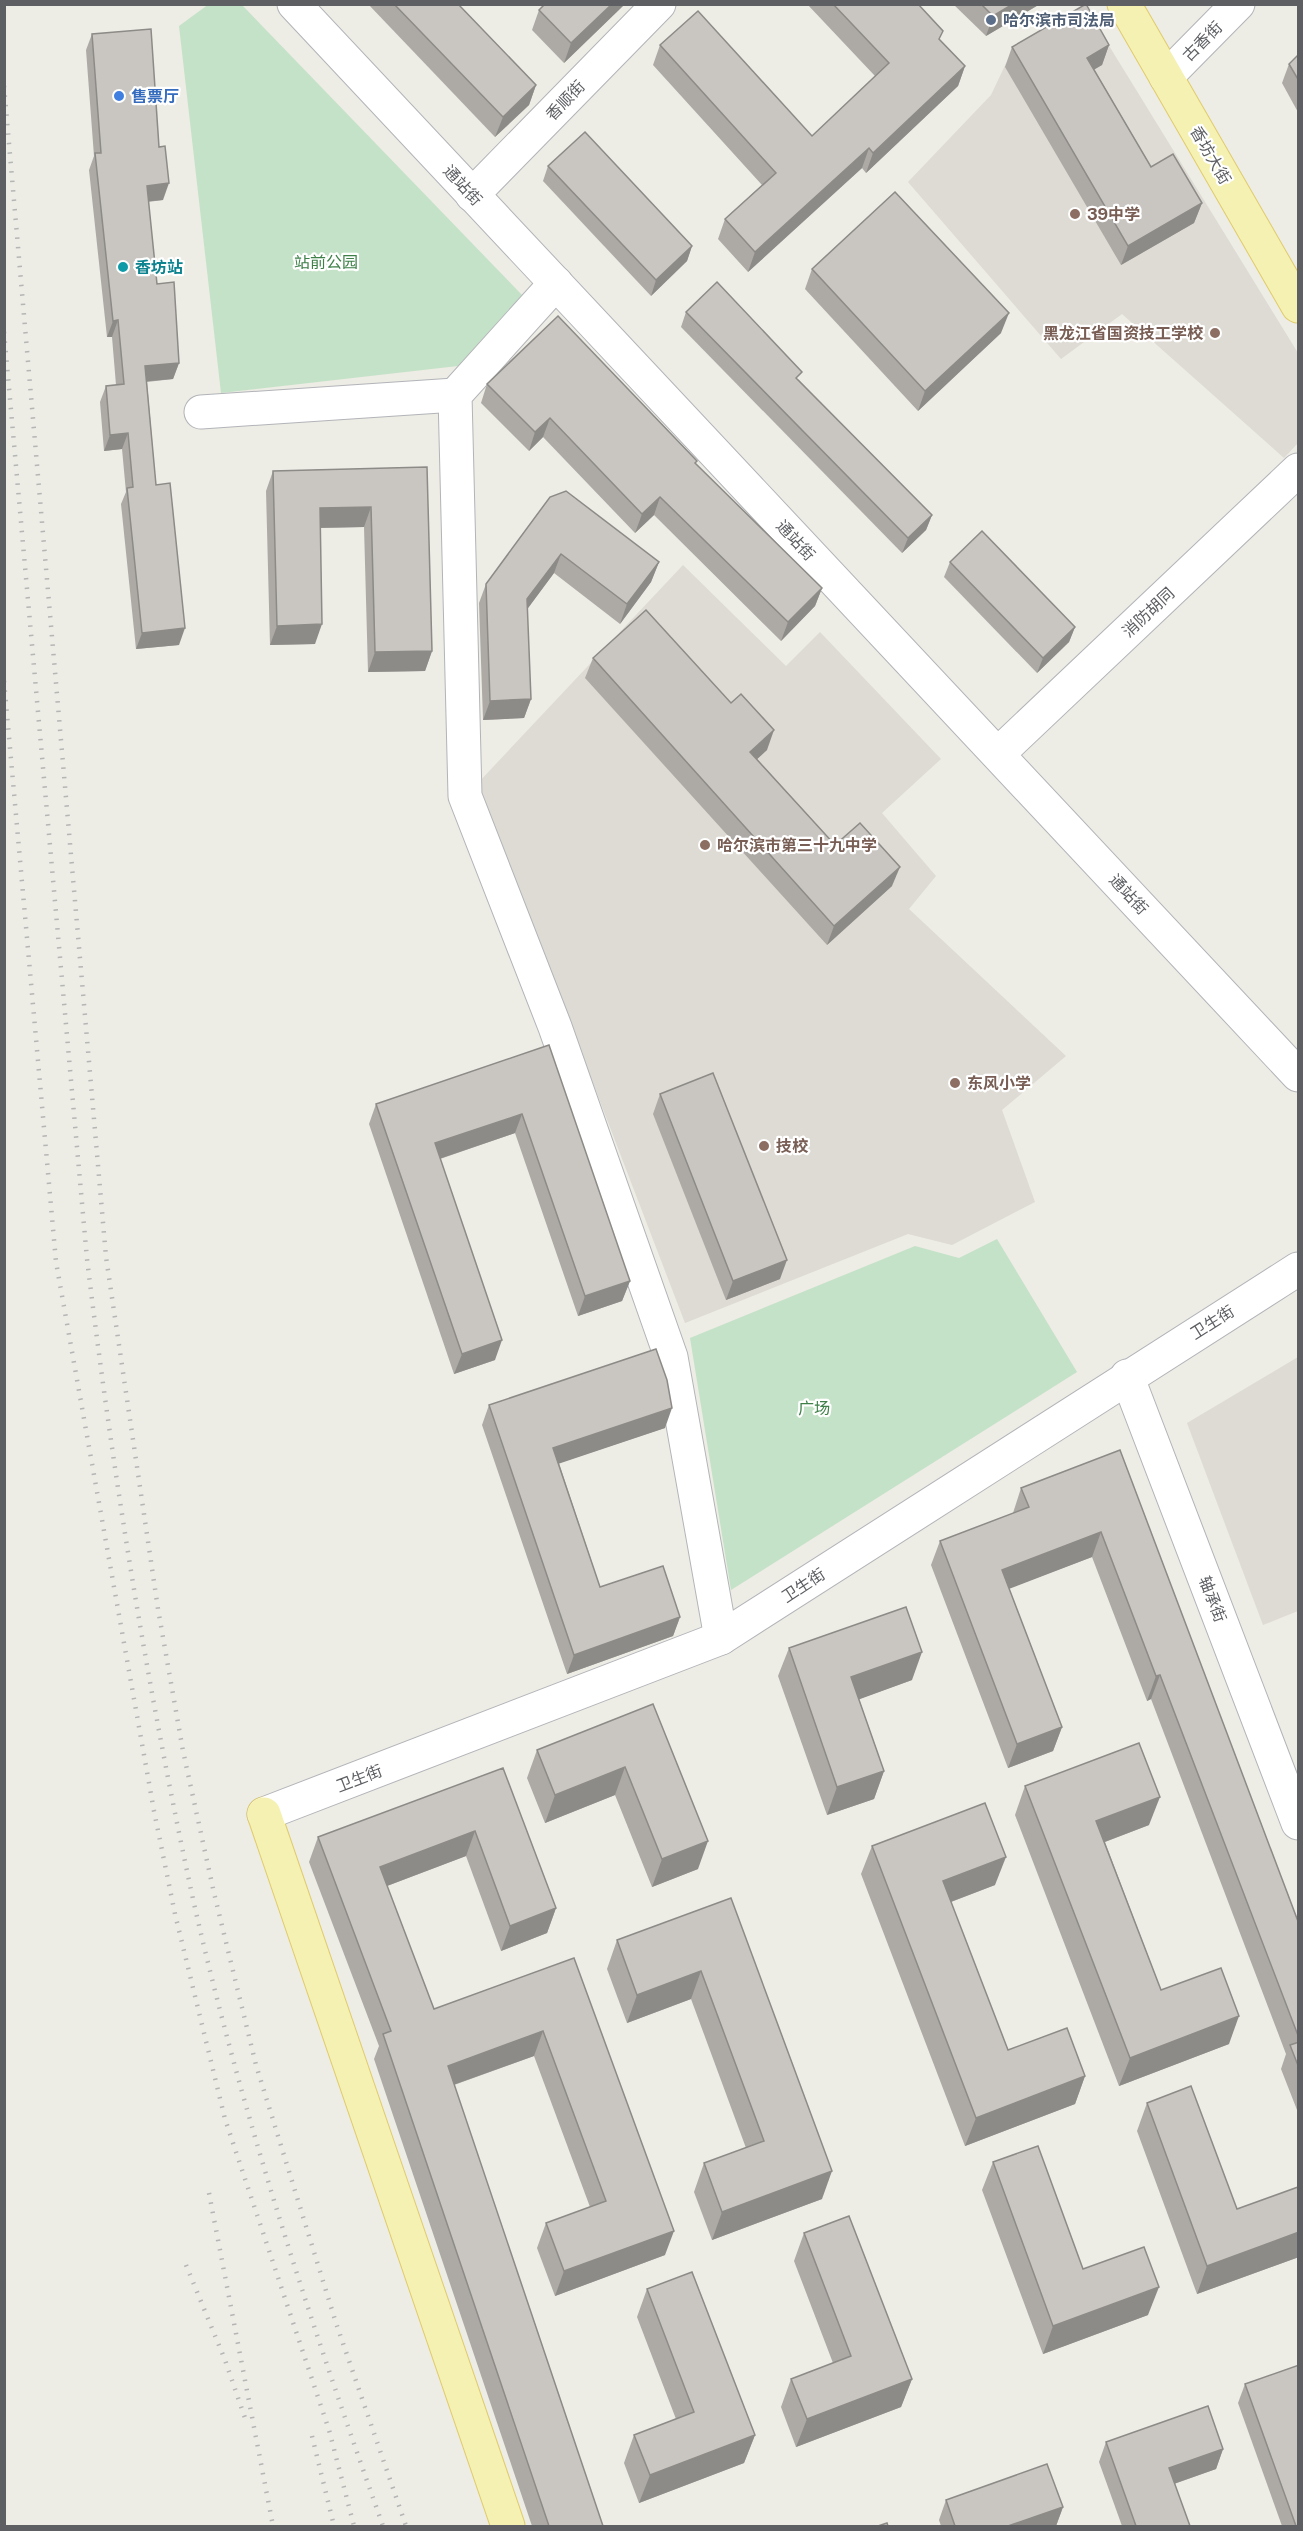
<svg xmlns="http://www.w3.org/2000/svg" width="1303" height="2531" viewBox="0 0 1303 2531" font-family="'Public Sans','Noto Sans SC',sans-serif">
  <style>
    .education { fill: #dddbd3 }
    .green { fill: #c4e2c7 }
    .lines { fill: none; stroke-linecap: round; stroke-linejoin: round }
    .minor-casing { stroke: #b2b4b8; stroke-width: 35 }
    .major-casing { stroke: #e0cb6a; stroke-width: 35 }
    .minor { stroke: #fff; stroke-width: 33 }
    .major { stroke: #f5f1b2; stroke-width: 33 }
    .rail { stroke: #b4b5b5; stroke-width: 4.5; stroke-dasharray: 1.5 8; stroke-linecap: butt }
    .wall { fill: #adaaa6 }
    .shaded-wall { fill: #8d8b87 }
    .building { fill: #c9c6c1; stroke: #8d8b87; stroke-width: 1.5 }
    .service-dot { fill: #5c6f8a; stroke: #fff; stroke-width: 2 }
    .shop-dot { fill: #3f7fe0; stroke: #fff; stroke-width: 2 }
    .education-dot { fill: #8d6e63; stroke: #fff; stroke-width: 2 }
    .culture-dot { fill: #0f9aa8; stroke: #fff; stroke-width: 2 }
    .labels { text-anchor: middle; stroke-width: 4.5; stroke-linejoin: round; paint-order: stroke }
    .service-label { font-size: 16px; font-weight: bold; fill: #4e5e75; stroke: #fff; text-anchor: start }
    .street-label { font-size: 16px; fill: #5d5f63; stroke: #fff }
    .shop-label { font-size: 16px; font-weight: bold; fill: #366cbe; stroke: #fff; text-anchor: start }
    .education-label { font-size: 16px; font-weight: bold; fill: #785e54; stroke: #fff; text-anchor: start }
    .park-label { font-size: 16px; fill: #3f8049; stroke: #fff }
    .culture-label { font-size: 16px; font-weight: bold; fill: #0d838f; stroke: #fff; text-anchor: start }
  </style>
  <rect width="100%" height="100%" fill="#edece5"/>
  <g class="education">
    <polygon points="1087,10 1298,353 1298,443 1284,458 1122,314 1061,359 908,182 991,95 1009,57"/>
    <polygon points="683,565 786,666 820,632 941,759 882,813 936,876 909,909 1066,1056 1002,1110 1035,1202 952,1245 908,1234 685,1323 478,783"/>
    <polygon points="1298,1357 1298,1611 1263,1625 1187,1423"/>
  </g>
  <g class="green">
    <polygon points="209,4 242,5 522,295 458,366 221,393 179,26"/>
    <polygon points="997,1239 1077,1372 731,1590 690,1338 915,1246 959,1258"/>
  </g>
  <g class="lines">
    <g class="minor-casing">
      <g id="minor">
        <polyline points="294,4 1298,1075"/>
        <polyline points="1166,77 1238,4"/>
        <polyline points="472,195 659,4"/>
        <polyline points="556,283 455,395 465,796 555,1027 671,1357 721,1638"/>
        <polyline points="201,412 455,395"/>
        <polyline points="998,754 1298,470"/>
        <polyline points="1127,1376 1298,1823"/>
        <polyline points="264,1814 721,1638 1298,1269"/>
      </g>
    </g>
    <g class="major-casing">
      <g id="major">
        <polyline points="1124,4 1298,306"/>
        <polyline points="264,1814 508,2526"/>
      </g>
    </g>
    <use href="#minor" class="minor"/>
    <use href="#major" class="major"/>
    <g class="rail">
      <polyline points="4,86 106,1257 158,1609 183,1751 214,1893 256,2065 336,2323 406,2526"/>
      <path d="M4 332 87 1259C113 1474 147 1687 193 1899 241 2112 310 2321 383 2526"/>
      <polyline points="4,681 56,1262 154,1811 175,1914 225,2119 329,2430 354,2526"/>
      <polyline points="209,2193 273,2526"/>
      <polyline points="186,2265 225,2360 245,2418"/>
      <polyline points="312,2436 334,2526"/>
    </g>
  </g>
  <g class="wall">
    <polygon points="368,4 458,4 536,85 529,105 495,137"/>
    <polygon points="625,4 564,63 532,30 539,10"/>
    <polygon points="807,4 918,4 940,40 965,66 958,86 866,173 862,168 748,272 718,239 725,219 762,185 653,65 660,45 812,136 875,76"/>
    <polygon points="953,4 1040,4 986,36"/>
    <polygon points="92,34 163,200 148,202 157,284 179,363 173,379 147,382 156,485 179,645 136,649 121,504 126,492 122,449 104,451 100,402 106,386 116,385 112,337 107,337 89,170 94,156 86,50"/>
    <polygon points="1109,45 1102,65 1094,69 1151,167 1202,203 1194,223 1121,265 1005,67 1012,47"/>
    <polygon points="1299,54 1299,114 1282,83 1289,64"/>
    <polygon points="548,166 692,246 687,261 651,296 543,181"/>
    <polygon points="812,269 1001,333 918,411 805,289"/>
    <polygon points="686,312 799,380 932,515 926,530 902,553 681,327"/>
    <polygon points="487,384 696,464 822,588 815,606 781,641 654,515 635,533 543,437 529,451 481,403"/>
    <polygon points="427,467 432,651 425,671 368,672 364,527 320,528 315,644 270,645 266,491 273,471"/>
    <polygon points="550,497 659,562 651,582 620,624 554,573 527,609 531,699 524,718 483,720 479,603 486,584"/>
    <polygon points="950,562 1075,627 1069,642 1037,673 944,577"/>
    <polygon points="593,658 767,750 757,759 835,845 892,886 827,945 585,678"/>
    <polygon points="549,1045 630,1281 622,1301 578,1316 515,1133 440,1159 495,1360 454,1374 369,1124 376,1104"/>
    <polygon points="660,1094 780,1279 726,1300 653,1114"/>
    <polygon points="489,1405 665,1428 559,1463 600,1587 680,1617 673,1636 567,1674 482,1425"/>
    <polygon points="1120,1450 1299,1924 1299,2115 1281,2069 1286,2054 1151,1699 1147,1701 1092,1557 1009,1588 1062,1727 1053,1751 1008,1768 931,1565 940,1541 1013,1513 1021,1488"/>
    <polygon points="789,1648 912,1680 859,1699 884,1771 874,1799 827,1815 778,1676"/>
    <polygon points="653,1704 698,1869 652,1887 615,1795 545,1823 527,1778 537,1750"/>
    <polygon points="503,1768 556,1908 547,1933 501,1951 466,1856 387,1886 434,2009 574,1958 665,2255 555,2296 537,2248 546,2223 590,2207 534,2056 454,2085 603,2526 532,2526 374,2059 379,2046 309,1862 318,1837"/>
    <polygon points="1025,1786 1149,1825 1105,1842 1161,1990 1229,2044 1119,2086 1015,1815"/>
    <polygon points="872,1846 995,1885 951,1902 1008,2050 1085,2076 1075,2104 965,2146 861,1874"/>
    <polygon points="731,1898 822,2199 712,2240 694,2192 704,2163 746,2148 691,1999 627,2023 607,1969 617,1940"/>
    <polygon points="1147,2103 1237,2209 1299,2189 1299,2257 1197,2294 1137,2131"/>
    <polygon points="993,2162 1083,2269 1148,2315 1043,2354 982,2190"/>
    <polygon points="804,2233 912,2379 901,2407 796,2447 781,2407 791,2379 833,2363 794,2261"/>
    <polygon points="647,2289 755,2435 744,2463 639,2503 624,2463 634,2435 676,2419 637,2317"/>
    <polygon points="1245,2384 1299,2526 1282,2526 1238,2403"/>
    <polygon points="1106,2442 1223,2449 1216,2469 1174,2484 1190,2526 1122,2526 1099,2462"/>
    <polygon points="946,2500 1063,2507 1056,2526 941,2526 939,2520"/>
  </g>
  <g class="shaded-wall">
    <polygon points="612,4 625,4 564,63 571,43"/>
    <polygon points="1013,4 1040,4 986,36 993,16"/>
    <polygon points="1109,45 1102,65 1080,78 1087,58"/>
    <polygon points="965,66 958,86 866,173 873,153"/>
    <polygon points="536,85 529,105 495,137 503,117"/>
    <polygon points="869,148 862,168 748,272 755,252"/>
    <polygon points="169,183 163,200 141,202 147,186"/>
    <polygon points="1202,203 1194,223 1121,265 1128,246"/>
    <polygon points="692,246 687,261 651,296 656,280"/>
    <polygon points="1009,313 1001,333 918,411 925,391"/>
    <polygon points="118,320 112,337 107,337 113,321"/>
    <polygon points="179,363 173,379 139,382 145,366"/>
    <polygon points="550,418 543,437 529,451 535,432"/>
    <polygon points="128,433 122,449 104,451 110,435"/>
    <polygon points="660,497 654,515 635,533 642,514"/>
    <polygon points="371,507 364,527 312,528 320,508"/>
    <polygon points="932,515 926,530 902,553 908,538"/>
    <polygon points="561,554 554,573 520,619 527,599"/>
    <polygon points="659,562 651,582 620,624 627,604"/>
    <polygon points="822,588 815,606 781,641 788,622"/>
    <polygon points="322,624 315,644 270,645 277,626"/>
    <polygon points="1075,627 1069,642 1037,673 1043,658"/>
    <polygon points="185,628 179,645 136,649 142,633"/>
    <polygon points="432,651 425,671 368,672 375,652"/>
    <polygon points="531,699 524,718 483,720 490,701"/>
    <polygon points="774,730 767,750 743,772 750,752"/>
    <polygon points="900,867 892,886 827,945 834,926"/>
    <polygon points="522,1114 515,1133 427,1163 435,1143"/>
    <polygon points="787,1260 780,1279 726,1300 733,1281"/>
    <polygon points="630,1281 622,1301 578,1316 585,1296"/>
    <polygon points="502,1340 495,1360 454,1374 462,1354"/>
    <polygon points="672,1408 665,1428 546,1468 553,1448"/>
    <polygon points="1101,1532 1092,1557 993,1595 1002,1570"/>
    <polygon points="680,1617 673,1636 567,1674 574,1655"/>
    <polygon points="922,1652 912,1680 841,1706 851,1677"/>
    <polygon points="1160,1675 1151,1699 1147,1701 1156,1676"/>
    <polygon points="1062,1727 1053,1751 1008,1768 1017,1744"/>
    <polygon points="625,1767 615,1795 545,1823 555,1795"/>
    <polygon points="884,1771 874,1799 827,1815 837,1787"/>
    <polygon points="1160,1797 1149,1825 1086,1849 1096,1821"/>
    <polygon points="475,1831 466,1856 371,1892 380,1867"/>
    <polygon points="708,1841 698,1869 652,1887 662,1859"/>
    <polygon points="1006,1857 995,1885 932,1909 943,1881"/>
    <polygon points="556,1908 547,1933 501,1951 510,1926"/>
    <polygon points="701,1971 691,1999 627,2023 637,1995"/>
    <polygon points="1239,2016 1229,2044 1119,2086 1130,2058"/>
    <polygon points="543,2031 534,2056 439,2090 448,2066"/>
    <polygon points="1085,2076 1075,2104 965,2146 976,2118"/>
    <polygon points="832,2171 822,2199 712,2240 722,2212"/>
    <polygon points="674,2231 665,2255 555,2296 564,2271"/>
    <polygon points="1299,2232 1299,2257 1197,2294 1207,2266"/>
    <polygon points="1159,2287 1148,2315 1043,2354 1053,2326"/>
    <polygon points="912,2379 901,2407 796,2447 807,2419"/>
    <polygon points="755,2435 744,2463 639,2503 650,2475"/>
    <polygon points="1223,2449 1216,2469 1162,2488 1169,2468"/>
    <polygon points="1063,2507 1056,2526 1008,2526"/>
  </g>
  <g class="building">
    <polygon points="394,4 458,4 536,85 503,117"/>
    <polygon points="545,4 612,4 571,43 539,10"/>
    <polygon points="833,4 918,4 943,31 939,39 965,66 873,153 869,148 755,252 725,219 776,173 660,45 698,11 812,136 889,63"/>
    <polygon points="981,4 1013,4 993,16"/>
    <polygon points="1086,4 1109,45 1087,58 1151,167 1173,154 1202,203 1128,246 1012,47"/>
    <polygon points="151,29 159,147 165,146 169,183 147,186 157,284 174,282 179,363 145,366 156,485 170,483 185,628 142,633 127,488 133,487 128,433 110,435 106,386 124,384 118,320 113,321 95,153 101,153 92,34"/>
    <polygon points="1299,54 1299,81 1289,64"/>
    <polygon points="585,132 692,246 656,280 548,166"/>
    <polygon points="895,192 1009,313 925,391 812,269"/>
    <polygon points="717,282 802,372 796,378 932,515 908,538 686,312"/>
    <polygon points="558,316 697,461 695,463 822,588 788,622 660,497 642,514 550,418 535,432 487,384"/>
    <polygon points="427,467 432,651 375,652 371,507 320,508 322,624 277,626 273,471"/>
    <polygon points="566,491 659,562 627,604 561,554 527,599 531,699 490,701 486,584 550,497"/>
    <polygon points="982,531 1075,627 1043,658 950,562"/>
    <polygon points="646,610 731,703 741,694 774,730 750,752 835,845 860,823 900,867 834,926 593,658"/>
    <polygon points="549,1045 630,1281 585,1296 522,1114 435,1143 502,1340 462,1354 376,1104"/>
    <polygon points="713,1073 787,1260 733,1281 660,1094"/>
    <polygon points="656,1349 667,1380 672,1408 553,1448 600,1587 663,1566 680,1617 574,1655 489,1405"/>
    <polygon points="1120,1450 1299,1924 1299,2038 1160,1675 1156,1676 1101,1532 1002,1570 1062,1727 1017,1744 940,1541 1029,1507 1021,1488"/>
    <polygon points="906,1607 922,1652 851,1677 884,1771 837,1787 789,1648"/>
    <polygon points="653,1704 708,1841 662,1859 625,1767 555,1795 537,1750"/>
    <polygon points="1139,1743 1160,1797 1096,1821 1161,1990 1221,1968 1239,2016 1130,2058 1025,1786"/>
    <polygon points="503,1768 556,1908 510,1926 475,1831 380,1867 434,2009 574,1958 674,2231 564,2271 546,2223 606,2201 543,2031 448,2066 603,2526 549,2526 383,2034 391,2031 318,1837"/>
    <polygon points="985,1803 1006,1857 943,1881 1008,2050 1067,2028 1085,2076 976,2118 872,1846"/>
    <polygon points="731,1898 832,2171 722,2212 704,2163 764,2141 701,1971 637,1995 617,1940"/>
    <polygon points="1299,2042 1299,2068 1290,2045"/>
    <polygon points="1191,2086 1237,2209 1298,2187 1299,2189 1299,2232 1207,2266 1147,2103"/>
    <polygon points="1038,2146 1083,2269 1144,2247 1159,2287 1053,2326 993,2162"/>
    <polygon points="849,2216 912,2379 807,2419 791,2379 851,2356 804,2233"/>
    <polygon points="692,2272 755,2435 650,2475 634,2435 694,2412 647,2289"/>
    <polygon points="1299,2365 1299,2526 1296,2526 1245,2384"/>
    <polygon points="1208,2406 1223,2449 1169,2468 1190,2526 1136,2526 1106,2442"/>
    <polygon points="1047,2464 1063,2507 1008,2526 955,2526 946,2500"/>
    <polygon points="887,2523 888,2526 878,2526"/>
  </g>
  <circle class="service-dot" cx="991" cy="20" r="6"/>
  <circle class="shop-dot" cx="119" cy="96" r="6"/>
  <g class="education-dot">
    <circle cx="1075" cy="214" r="6"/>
    <circle cx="1215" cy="333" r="6"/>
    <circle cx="705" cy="845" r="6"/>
    <circle cx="955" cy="1083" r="6"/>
    <circle cx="764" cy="1146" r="6"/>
  </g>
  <circle class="culture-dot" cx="123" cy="267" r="6"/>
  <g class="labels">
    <g class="service-label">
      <text x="1003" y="26">哈尔滨市司法局</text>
    </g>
    <g class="street-label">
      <text transform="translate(1202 41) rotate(-45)" y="6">古香街</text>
      <text transform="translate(565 100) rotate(-46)" y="6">香顺街</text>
      <text transform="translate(1211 155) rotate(60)" y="6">香坊大街</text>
      <text transform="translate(463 185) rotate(47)" y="6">通站街</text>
      <text transform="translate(796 540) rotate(47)" y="6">通站街</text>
      <text transform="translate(1148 612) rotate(-43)" y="6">消防胡同</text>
      <text transform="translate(1129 894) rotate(47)" y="6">通站街</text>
      <text transform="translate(1212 1322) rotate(-32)" y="6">卫生街</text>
      <text transform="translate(803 1585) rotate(-33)" y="6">卫生街</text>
      <text transform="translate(1213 1599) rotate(69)" y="6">轴承街</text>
      <text transform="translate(359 1778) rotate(-21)" y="6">卫生街</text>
    </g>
    <g class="shop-label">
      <text x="131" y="102">售票厅</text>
    </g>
    <g class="education-label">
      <text x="1087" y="220">39中学</text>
      <text x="1203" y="339" text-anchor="end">黑龙江省国资技工学校</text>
      <text x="717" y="851">哈尔滨市第三十九中学</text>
      <text x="967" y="1089">东风小学</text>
      <text x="776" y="1152">技校</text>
    </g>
    <g class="park-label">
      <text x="326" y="268">站前公园</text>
      <text x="814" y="1414">广场</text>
    </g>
    <g class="culture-label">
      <text x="135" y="273">香坊站</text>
    </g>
  </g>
  <rect width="1303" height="2531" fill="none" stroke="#5d5f63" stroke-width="12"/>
</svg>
